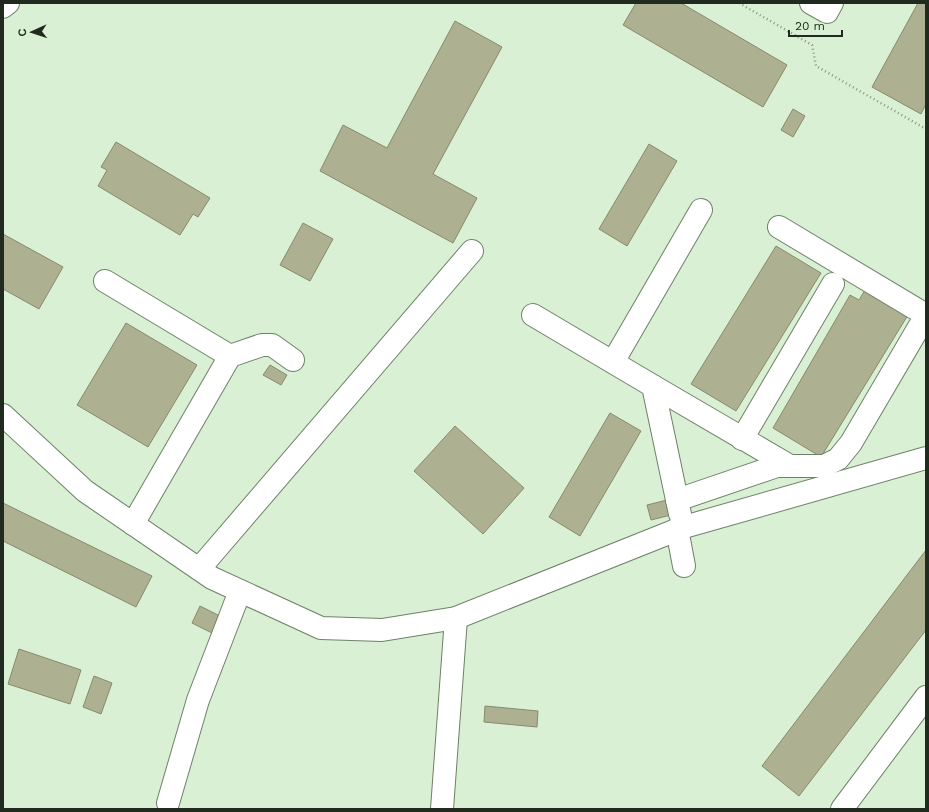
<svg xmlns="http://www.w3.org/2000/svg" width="929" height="812" viewBox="0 0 929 812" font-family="'Work Sans',sans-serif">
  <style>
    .building { fill: #adb191; stroke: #878a6b }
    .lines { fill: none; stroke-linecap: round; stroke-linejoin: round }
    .minor-casing { stroke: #6d8268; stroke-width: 24 }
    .path { stroke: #869782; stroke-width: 2.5; stroke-dasharray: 1 3; stroke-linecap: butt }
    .minor { stroke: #fff; stroke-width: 22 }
  </style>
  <rect width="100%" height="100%" fill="#d9f0d4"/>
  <g class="building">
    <polygon points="636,3 681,3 787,65 763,107 623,25"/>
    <polygon points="918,3 926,3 926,104 921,114 872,87"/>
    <polygon points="455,21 502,47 433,174 477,198 453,243 320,171 343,125 387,148"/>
    <polygon points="793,109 805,116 793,137 781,130"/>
    <polygon points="116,142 210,198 198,217 193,214 180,235 98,186 107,170 101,167"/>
    <polygon points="649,144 677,161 627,246 599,229"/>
    <polygon points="303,223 333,239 310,281 280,265"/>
    <polygon points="3,234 63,267 39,309 3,289"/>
    <polygon points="776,246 821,273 736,411 691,384"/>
    <polygon points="865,290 908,315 821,457 773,428 850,295 859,300"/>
    <polygon points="126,323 197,365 148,447 77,405"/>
    <polygon points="270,365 287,375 281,385 263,375"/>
    <polygon points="610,413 641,431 580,536 549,517"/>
    <polygon points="455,426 524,488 483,534 414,471"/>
    <polygon points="667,500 671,515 651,520 647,505"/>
    <polygon points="3,503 152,576 136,607 3,541"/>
    <polygon points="926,550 926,630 799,796 762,766"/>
    <polygon points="200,606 222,617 214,634 192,623"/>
    <polygon points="19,649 81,670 70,704 8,684"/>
    <polygon points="94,676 112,683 101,714 83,707"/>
    <polygon points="485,706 538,711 537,727 484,722"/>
  </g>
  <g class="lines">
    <g class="minor-casing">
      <g id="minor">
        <polyline points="811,3 827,12 832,3"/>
        <polyline points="3,7 8,3"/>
        <polyline points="779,227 926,315"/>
        <polyline points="105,281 230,356 133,524"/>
        <polyline points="533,315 653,386 680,514"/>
        <polyline points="230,356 262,345 272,345 293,360"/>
        <polyline points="613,362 701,210"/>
        <polyline points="653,386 790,466"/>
        <polyline points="3,415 85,491 212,578 321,628 382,630 456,618 684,527 926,458"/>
        <polyline points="742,439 833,284"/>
        <polyline points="677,500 777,466 824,466 838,459 851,443 919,327"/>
        <polyline points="677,529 684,566"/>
        <polyline points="199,569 472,251"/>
        <polyline points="168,803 198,700 240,591"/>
        <polyline points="442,809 456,618"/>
        <polyline points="842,809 926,697"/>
      </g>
    </g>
    <polyline class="path" points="739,3 812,45 816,66 926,129"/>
    <use href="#minor" class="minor"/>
  </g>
  <rect width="929" height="812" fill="none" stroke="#212a1f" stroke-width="8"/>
  <g transform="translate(32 32) rotate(267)" stroke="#d9f0d4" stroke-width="3" paint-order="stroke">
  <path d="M0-3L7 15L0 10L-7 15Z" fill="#212a1f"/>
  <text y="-6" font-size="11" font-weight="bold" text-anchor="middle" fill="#212a1f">С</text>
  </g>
  <path d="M789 30v6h53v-6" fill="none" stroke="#212a1f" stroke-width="2"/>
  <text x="795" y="30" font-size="12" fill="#212a1f" stroke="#d9f0d4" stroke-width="3" paint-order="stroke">20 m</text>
</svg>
